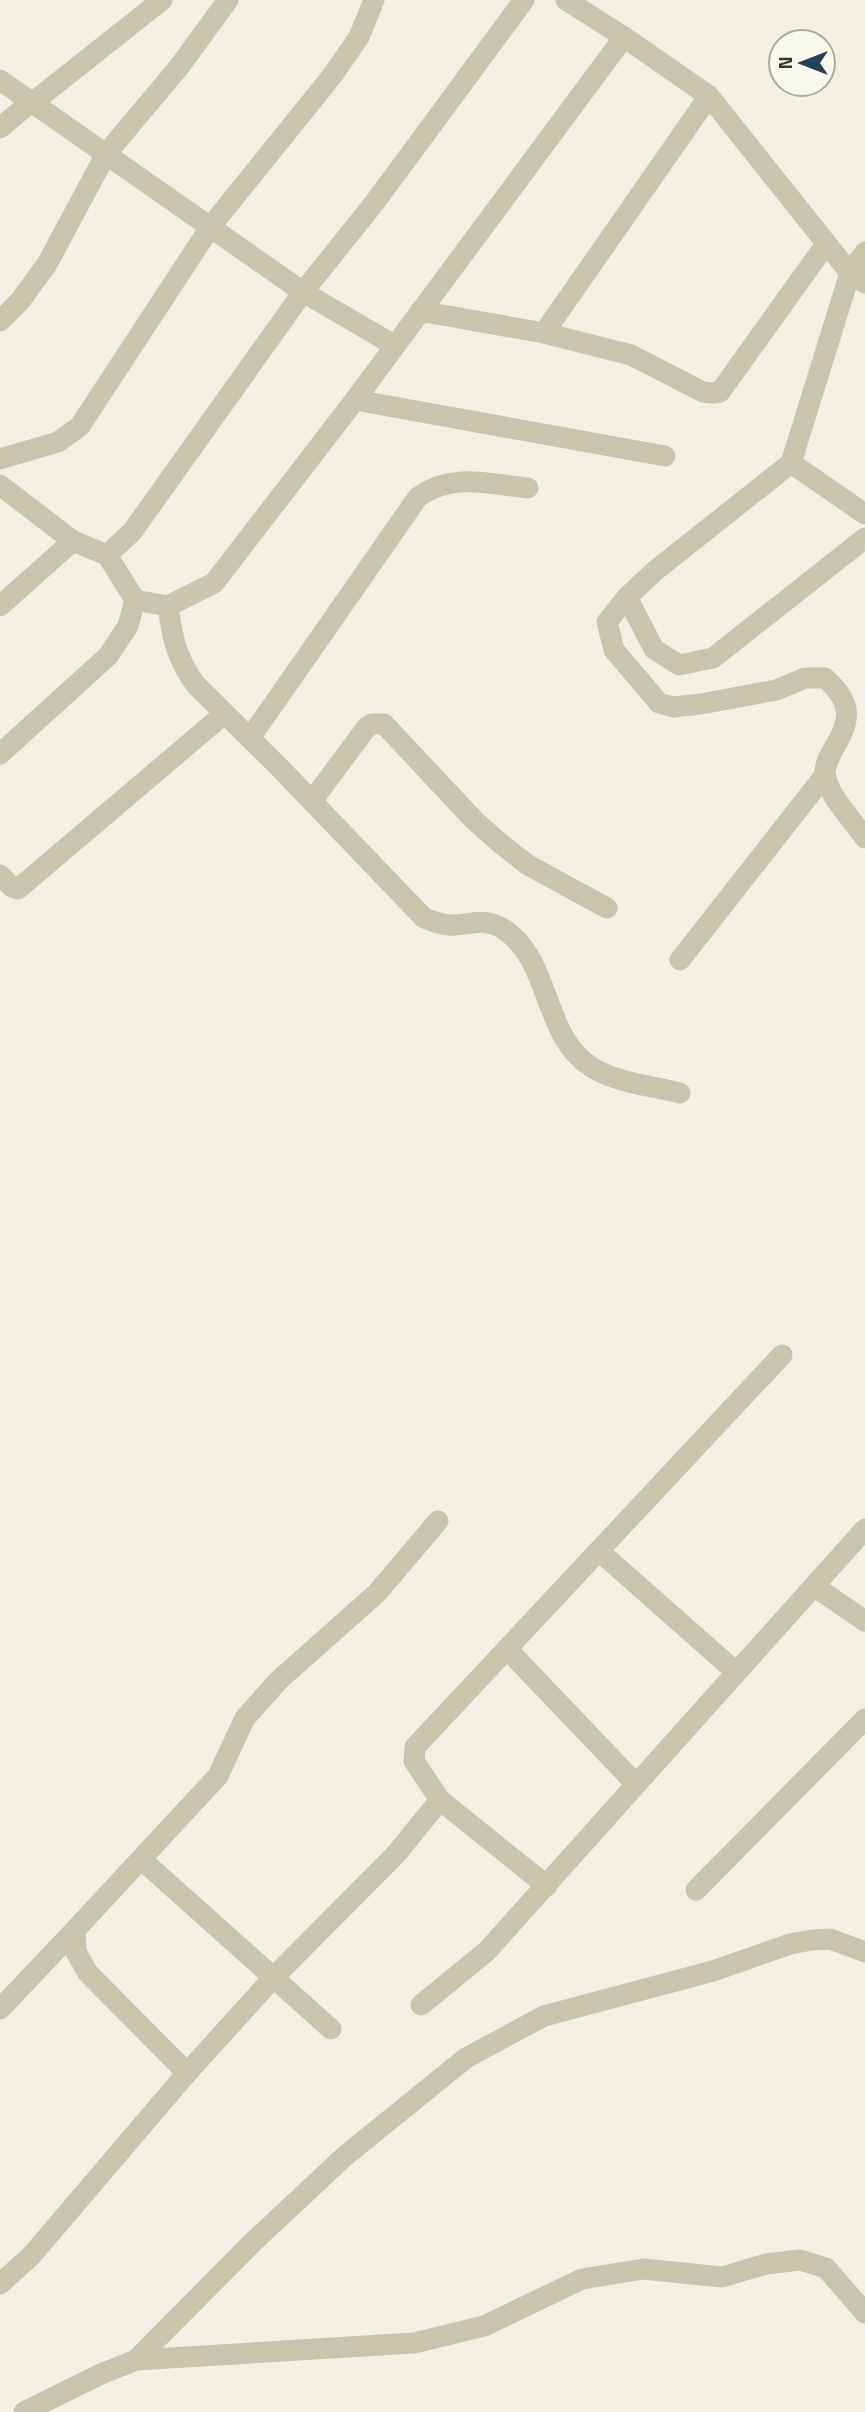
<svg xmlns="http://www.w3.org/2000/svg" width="865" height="2412" viewBox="0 0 865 2412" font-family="'Titillium Web',sans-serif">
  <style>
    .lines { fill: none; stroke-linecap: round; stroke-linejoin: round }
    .minor { stroke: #c9c4ae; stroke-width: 21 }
  </style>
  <rect width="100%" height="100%" fill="#f2f0e2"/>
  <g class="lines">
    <g class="minor">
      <polyline points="566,0 624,37 709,96 850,273 865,283"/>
      <polyline points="0,80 303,292 394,345"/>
      <polyline points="32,103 162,0"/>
      <polyline points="0,128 31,102"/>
      <path d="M865 252 850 273 791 463 656 570 627 597 607 622 614 650 659 703 673 707 701 704 776 690 805 678H825C852 702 852 719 834 748 829 757 825 764 825 773 827 795 853 820 865 838"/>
      <polyline points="420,311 544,333 631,355 703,392 712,393 720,392 826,244"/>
      <polyline points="0,321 20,301 47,264 106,154 179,67 228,0"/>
      <polyline points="544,333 709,96"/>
      <polyline points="355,400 665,456"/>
      <polyline points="0,459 58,442 80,426 211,226 332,76 359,37 374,0"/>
      <polyline points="791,463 865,514"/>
      <polyline points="0,485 73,541 107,555 135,600 168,606 214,583 355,400 624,37"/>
      <polyline points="107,555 132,532 303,292 375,202 524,0"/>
      <polyline points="627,597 654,649 679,665 713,658 865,538"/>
      <polyline points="0,606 73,541"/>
      <path d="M168 606C172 637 177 661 197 686L280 768 424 918C435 922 444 926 455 925 473 924 485 918 502 928 553 960 541 1037 593 1068 618 1083 652 1086 680 1093"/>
      <path d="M250 738 418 497C454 472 487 484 528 488"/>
      <polyline points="0,754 108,656 128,626 135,600"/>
      <polyline points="312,801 367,727 372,724 384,724 474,820 500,843 528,865 607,908"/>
      <polyline points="0,875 12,887 18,889 224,714"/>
      <polyline points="680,960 825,775"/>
      <polyline points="599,1551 736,1672"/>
      <polyline points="814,1586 865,1621"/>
      <polyline points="507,1649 636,1784"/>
      <polyline points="142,1860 331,2029"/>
      <polyline points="547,1886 440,1800 414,1761 415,1747 782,1355"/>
      <polyline points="696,1890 865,1719"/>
      <polyline points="421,2005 487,1951 865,1529"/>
      <polyline points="0,2009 75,1930"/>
      <polyline points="187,2073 88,1973 76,1952 75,1930 218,1776 245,1718 279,1680 377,1593 438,1521"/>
      <polyline points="0,2284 31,2256 187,2073 273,1978 396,1854 440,1800"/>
      <polyline points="136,2360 414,2343 484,2326 582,2279 643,2269 722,2277 766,2264 800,2260 826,2268 865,2313"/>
      <polyline points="24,2412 101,2374 136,2360 253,2242 345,2156 466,2058 544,2016 713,1971 790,1944 812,1940 830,1939 865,1952"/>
    </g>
  </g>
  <g transform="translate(802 63) rotate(270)"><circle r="33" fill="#f9f8ee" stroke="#acaaa0" stroke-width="2"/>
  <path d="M0-5L12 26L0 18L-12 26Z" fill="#254157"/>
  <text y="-10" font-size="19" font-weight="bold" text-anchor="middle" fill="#38342c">N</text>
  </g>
</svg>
